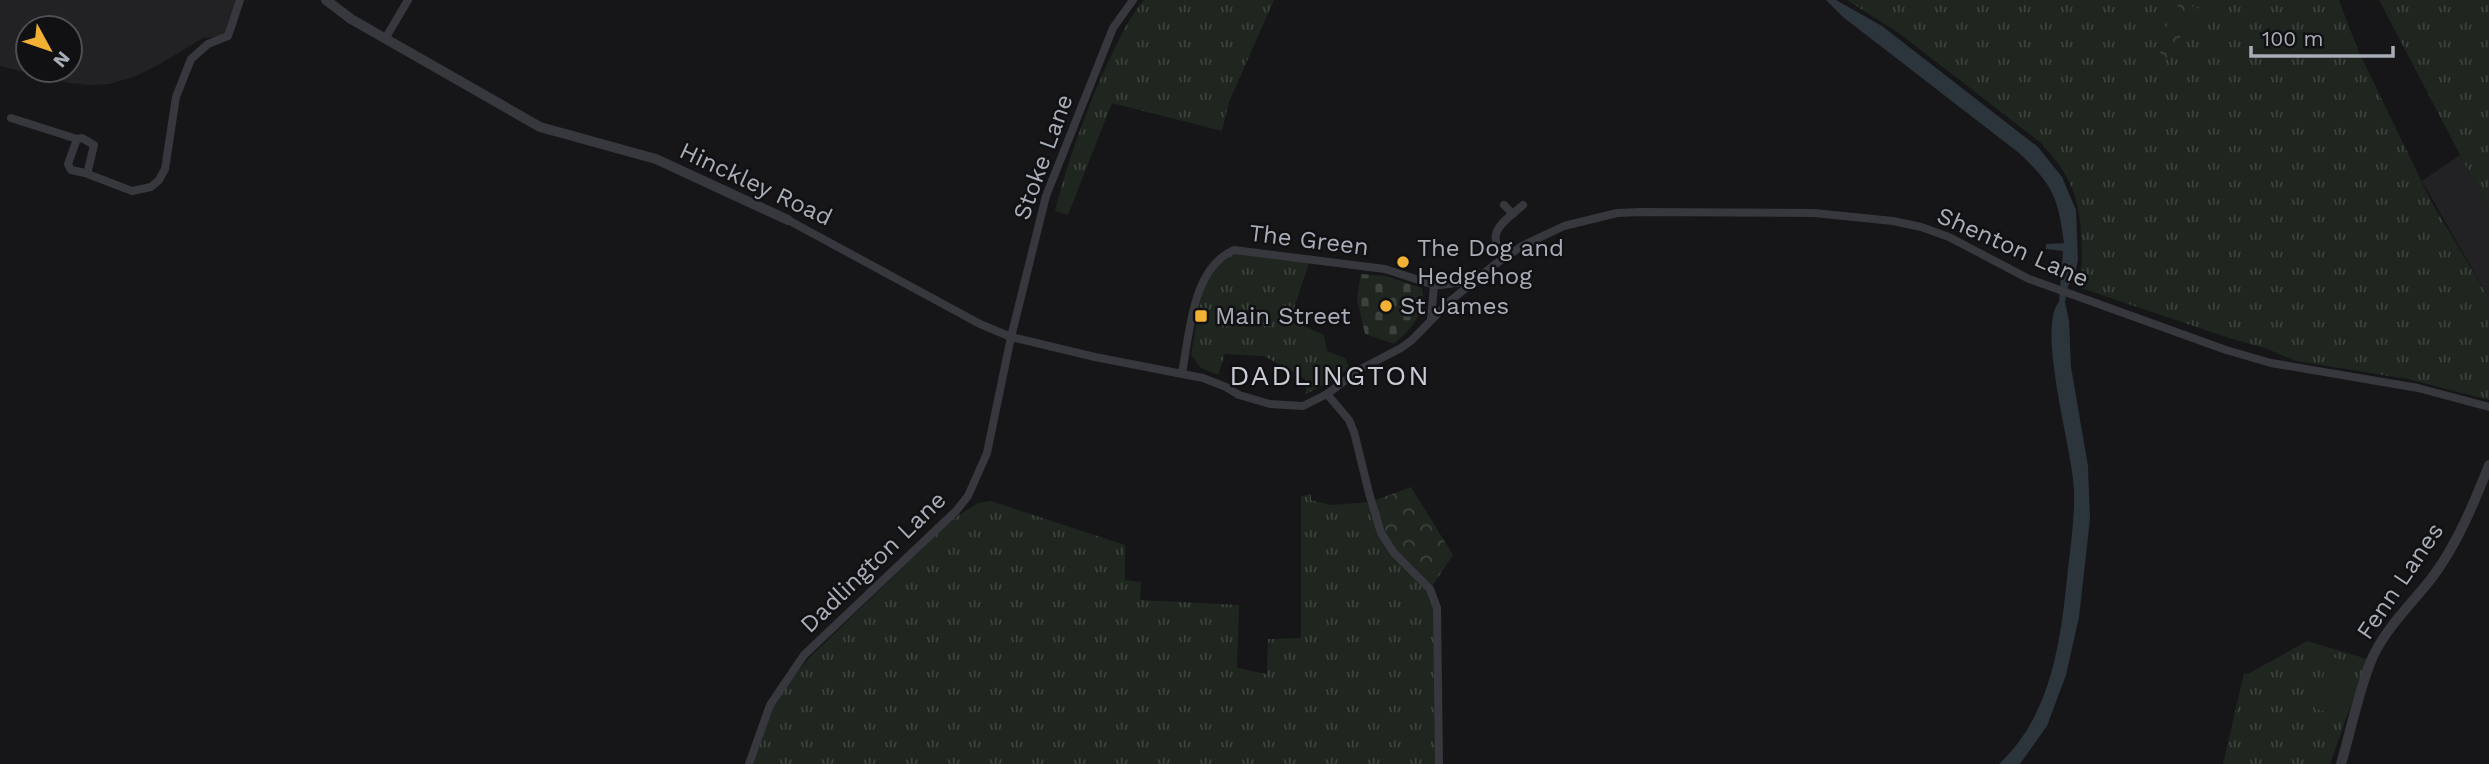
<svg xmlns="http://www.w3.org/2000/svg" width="2489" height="764" viewBox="0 0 2489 764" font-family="'Work Sans',sans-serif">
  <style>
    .built { fill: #222225; fill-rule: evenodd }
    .grass { fill: url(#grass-tufts) }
    .forest { fill: url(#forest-crowns) }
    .cemetery { fill: url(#cemetery-stones) }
    .garden { fill: #1e261f }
    .water { fill: #2c353c }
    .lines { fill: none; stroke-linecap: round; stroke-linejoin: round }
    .minor { stroke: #37383d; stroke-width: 8 }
    .tertiary { stroke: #37383d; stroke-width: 10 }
    .poi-dot { fill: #f2b134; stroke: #111113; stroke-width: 2.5 }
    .labels { text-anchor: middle; stroke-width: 5; stroke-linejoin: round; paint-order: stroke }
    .street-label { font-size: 24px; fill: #a8adb8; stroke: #111113 }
    .poi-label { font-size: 24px; fill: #a8adb8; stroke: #111113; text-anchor: start }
    .quarter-label { font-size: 28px; letter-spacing: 2px; fill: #c9ccd4; stroke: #111113 }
  </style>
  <defs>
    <pattern id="grass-tufts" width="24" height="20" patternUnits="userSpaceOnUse" patternTransform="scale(1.75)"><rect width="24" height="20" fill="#1e261f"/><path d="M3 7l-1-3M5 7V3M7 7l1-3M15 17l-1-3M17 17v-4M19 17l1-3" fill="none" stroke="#3c433d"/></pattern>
    <pattern id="forest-crowns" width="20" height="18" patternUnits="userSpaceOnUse" patternTransform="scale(1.75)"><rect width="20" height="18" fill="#1e261f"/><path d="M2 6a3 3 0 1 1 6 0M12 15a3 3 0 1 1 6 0" fill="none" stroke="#3c433d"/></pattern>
    <pattern id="cemetery-stones" width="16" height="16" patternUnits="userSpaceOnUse" patternTransform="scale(1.75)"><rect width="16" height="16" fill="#1e261f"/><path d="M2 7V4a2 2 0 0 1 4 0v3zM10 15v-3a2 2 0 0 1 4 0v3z" fill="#3c433d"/></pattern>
  </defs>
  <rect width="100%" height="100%" fill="#161618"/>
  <g class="built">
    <path d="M0 0H240L228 36 203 38 158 65 134 77 109 84 90 85 69 83 0 66ZM28 28H70V70H28Z"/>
    <polygon points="2460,155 2489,210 2489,298 2422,181"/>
  </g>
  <g class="grass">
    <path d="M1144 0H1274L1229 102 1222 131 1112 103 1068 215 1055 211C1068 160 1086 110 1108 62 1119 40 1128 18 1144 0Z"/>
    <path d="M1847 0H2339L2357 48 2432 203 2489 298V400L2408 379 2296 361 2265 348 2229 338 2081 288C2078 277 2082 266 2082 255 2081 204 2076 181 2041 143L1900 34Z"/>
    <polygon points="2379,0 2489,0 2489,210"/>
    <polygon points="1235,252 1309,263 1292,314 1294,322 1324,335 1327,351 1345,358 1349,368 1338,377 1306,394 1305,379 1264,356 1225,354 1218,375 1201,368 1191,355 1203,284 1212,268"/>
    <polygon points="1311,494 1311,500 1330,505 1370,502 1437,608 1439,764 751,764 768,717 781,692 809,658 953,519 978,503 991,501 1125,545 1125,580 1141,582 1140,600 1239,605 1237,668 1267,674 1268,639 1301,638 1301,496"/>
    <polygon points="2307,641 2367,659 2330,764 2223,764 2244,673 2248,674"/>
  </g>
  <g class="forest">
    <polygon points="2180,2 2202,10 2189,24 2162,65 2158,35"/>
    <polygon points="1411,487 1453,555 1430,589 1394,553 1370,502"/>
  </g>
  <path class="cemetery" d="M1361 274 1385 276 1422 288C1428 311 1410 330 1394 344L1365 334 1357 299Z"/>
  <polygon class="garden" points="2329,656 2357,664 2341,717 2314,708"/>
  <path class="water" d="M1826 0H1836L1882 26 2038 147 2062 177 2076 210 2078 260 2074 278 2068 286 2065 302 2069 321 2071 367 2088 466 2090 519 2079 617 2066 675 2047 726 2020 764H1999C2053 714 2061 637 2068 569 2071 542 2075 516 2074 489 2073 451 2036 328 2059 302L2063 251 2046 249V244L2064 243C2058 197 2053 185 2019 153L1843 17Z"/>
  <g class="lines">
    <g class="minor">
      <polyline points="385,39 408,0"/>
      <polyline points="11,118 77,139"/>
      <polyline points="85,173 88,170 94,145 82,138 77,139 68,164 71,170 85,173 132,191 151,187 159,180 165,169 176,97 191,59 208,44 228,36 240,0"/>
      <polyline points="1504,205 1513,214"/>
      <polyline points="788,220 980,324 1011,337 1095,357 1203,378 1226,387 1239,395 1270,404 1303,406 1327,394 1359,370 1401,348 1412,340 1449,302 1494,265 1522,246 1564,226 1617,213 1641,212 1814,213 1893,221 1921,227 1949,237 2029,279 2226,350 2271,363 2418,388 2489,407"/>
      <path d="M1504 258C1484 231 1503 223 1523 205"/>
      <path d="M1434 285C1448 286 1461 280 1474 282"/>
      <path d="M1182 373C1190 332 1192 268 1234 250L1385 269 1434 285 1431 319"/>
      <polyline points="1327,394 1349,420 1354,432 1369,493 1381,533 1394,553 1430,589 1437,608 1439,764"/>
      <polyline points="749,764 770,705 804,655 956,511 968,496 987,453 1011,337 1046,196 1113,28 1133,0"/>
    </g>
    <g class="tertiary">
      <polyline points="326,0 351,19 540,127 656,159 788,220"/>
      <path d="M2341 764C2351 730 2358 693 2371 661 2384 629 2413 603 2434 575 2458 542 2474 503 2489 465"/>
    </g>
  </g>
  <g class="poi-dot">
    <circle cx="1403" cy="262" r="7"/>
    <circle cx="1386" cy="306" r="7"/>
    <rect x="1194" y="309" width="14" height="14" rx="3.5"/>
  </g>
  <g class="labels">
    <g class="street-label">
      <text transform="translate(1043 157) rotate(-70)" y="8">Stoke Lane</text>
      <text transform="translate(756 184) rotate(25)" y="8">Hinckley Road</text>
      <text transform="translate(1309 240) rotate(7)" y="8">The Green</text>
      <text transform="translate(2013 247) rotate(24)" y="8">Shenton Lane</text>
      <text transform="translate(873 562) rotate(-44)" y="8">Dadlington Lane</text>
      <text transform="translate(2400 581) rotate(-56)" y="8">Fenn Lanes</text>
    </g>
    <g class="poi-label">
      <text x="1417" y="256">The Dog and<tspan x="1417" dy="28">Hedgehog</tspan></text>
      <text x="1400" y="314">St James</text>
      <text x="1215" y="324">Main Street</text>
    </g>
    <g class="quarter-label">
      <text x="1330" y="385">DADLINGTON</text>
    </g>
  </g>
  <g transform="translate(49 49) rotate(130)"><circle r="33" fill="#111113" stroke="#4d4f55" stroke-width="2"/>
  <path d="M0-5L12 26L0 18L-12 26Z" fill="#f2b134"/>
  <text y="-10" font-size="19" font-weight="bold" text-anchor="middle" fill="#a8adb8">N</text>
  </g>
  <path d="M2251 46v10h142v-10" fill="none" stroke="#a8adb8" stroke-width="3.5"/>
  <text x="2262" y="46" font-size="21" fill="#a8adb8" stroke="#111113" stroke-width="5" paint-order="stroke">100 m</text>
</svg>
